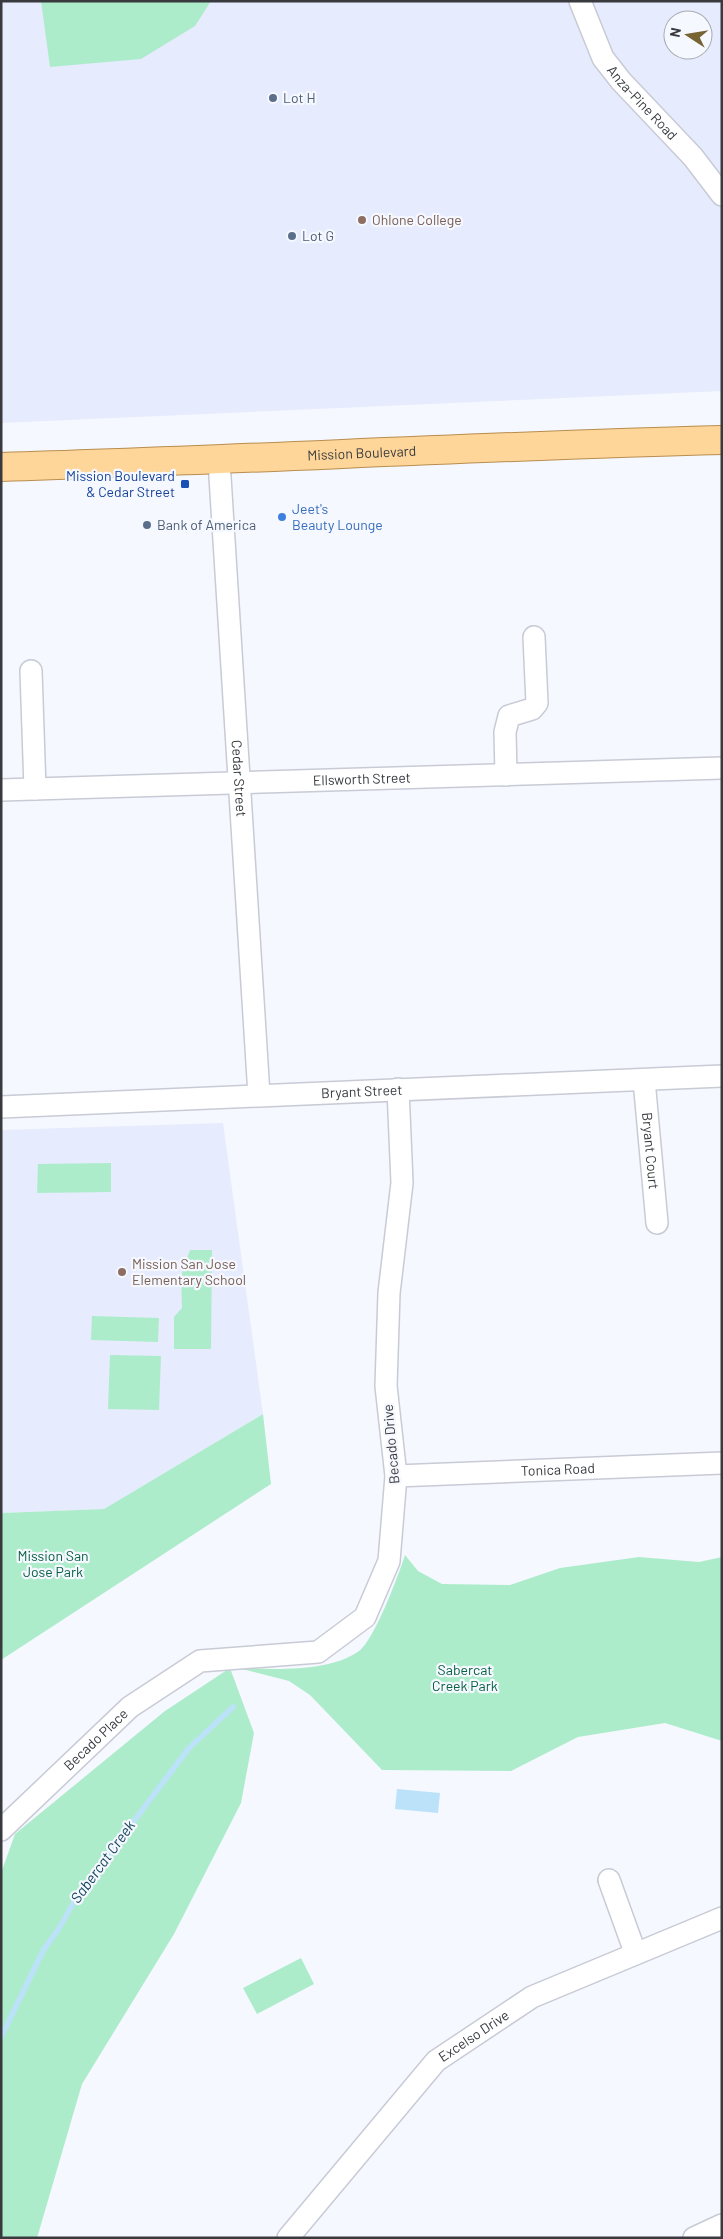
<svg xmlns="http://www.w3.org/2000/svg" width="723" height="2239" viewBox="0 0 723 2239" font-family="Barlow,sans-serif">
  <style>
    .built { fill: #e6ebfe; fill-rule: evenodd }
    .green { fill: #adeccb }
    .water { fill: #bbe2f8 }
    .lines { fill: none; stroke-linecap: round; stroke-linejoin: round }
    .stream { stroke: #bbe2f8; stroke-width: 5.5 }
    .minor-casing { stroke: #c8cbd6; stroke-width: 24 }
    .major-casing { stroke: #b88d4e; stroke-width: 30 }
    .minor { stroke: #fff; stroke-width: 21 }
    .major { stroke: #fed69a; stroke-width: 28 }
    .service-dot { fill: #5c6f8a; stroke: #f6f8ff; stroke-width: 2 }
    .education-dot { fill: #8d6e63; stroke: #f6f8ff; stroke-width: 2 }
    .transit-dot { fill: #1a4fb4; stroke: #f6f8ff; stroke-width: 2 }
    .shop-dot { fill: #3f7fe0; stroke: #f6f8ff; stroke-width: 2 }
    .labels { text-anchor: middle; stroke-width: 4.5; stroke-linejoin: round; paint-order: stroke }
    .service-label { font-size: 14px; fill: #4e5e75; stroke: #f6f8ff; text-anchor: start }
    .street-label { font-size: 14px; fill: #383a3e; stroke: #f6f8ff }
    .education-label { font-size: 14px; fill: #785e54; stroke: #f6f8ff; text-anchor: start }
    .transit-label { font-size: 14px; fill: #164399; stroke: #f6f8ff; text-anchor: end }
    .shop-label { font-size: 14px; fill: #366cbe; stroke: #f6f8ff; text-anchor: start }
    .park-label { font-size: 14px; fill: #096141; stroke: #f6f8ff }
    .water-label { font-size: 15px; font-style: italic; fill: #15455b; stroke: #f6f8ff }
  </style>
  <rect width="100%" height="100%" fill="#f6f8ff"/>
  <g class="built">
    <path d="M1 1H722V391L1 423ZM673 20H703V50H673Z"/>
    <polygon points="223,1123 263,1414 104,1509 1,1513 1,1130"/>
  </g>
  <g class="green">
    <polygon points="41,1 211,1 195,26 141,59 50,67"/>
    <polygon points="111,1163 111,1192 37,1193 38,1164"/>
    <polygon points="190,1250 212,1250 211,1349 174,1349 174,1317 182,1308 181,1276"/>
    <polygon points="92,1316 159,1318 158,1342 91,1340"/>
    <polygon points="110,1355 161,1356 159,1410 108,1409"/>
    <polygon points="263,1414 271,1484 1,1660 1,1513 104,1509"/>
    <path d="M405 1555 418 1571 442 1584 510 1585 560 1568 639 1557 699 1562 722 1557V1741L665 1723 578 1737 511 1771 382 1770 310 1695 289 1681 238 1668C274 1669 328 1673 359 1651 374 1641 399 1574 405 1555Z"/>
    <polygon points="230,1668 254,1733 241,1803 174,1934 82,2084 37,2238 1,2238 1,1873 15,1834 165,1711"/>
    <polygon points="301,1958 314,1984 257,2014 243,1988"/>
  </g>
  <polygon class="water" points="397,1789 440,1793 438,1813 395,1809"/>
  <g class="lines">
    <polyline class="stream" points="1,2037 44,1949 58,1930 78,1895 189,1748 233,1707"/>
    <g class="minor-casing">
      <g id="minor">
        <path id="s1" d="M580 1 603 58 621 81 693 157 722 195"/>
        <path id="s2" d="M219 461 259 1095"/>
        <polyline points="31,671 35,789"/>
        <polyline points="506,775 505,732 509,716 532,709 537,703 534,637"/>
        <path id="s3" d="M1 790 722 768"/>
        <path id="s4" d="M644 1080 657 1223"/>
        <path id="s5" d="M1 1107 722 1076"/>
        <path id="s6" d="M396 1476 722 1463"/>
        <path id="s7" d="M1 1830 130 1707 200 1661 318 1652 365 1617 389 1561 396 1476 386 1386 389 1293 402 1183 398 1089"/>
        <polyline points="609,1880 635,1952"/>
        <path id="s8" d="M288 2238 436 2061 532 1997 722 1918"/>
        <polyline points="694,2238 722,2225"/>
      </g>
    </g>
    <g class="major-casing">
      <g id="major">
        <path id="s9" d="M1 467C242 460 481 446 722 440"/>
      </g>
    </g>
    <use href="#minor" class="minor"/>
    <use href="#major" class="major"/>
  </g>
  <g class="service-dot">
    <circle cx="273" cy="98" r="5"/>
    <circle cx="292" cy="236" r="5"/>
    <circle cx="147" cy="525" r="5"/>
  </g>
  <g class="education-dot">
    <circle cx="362" cy="220" r="5"/>
    <circle cx="122" cy="1272" r="5"/>
  </g>
  <rect class="transit-dot" x="180" y="479" width="10" height="10" rx="2.5"/>
  <circle class="shop-dot" cx="282" cy="517" r="5"/>
  <g class="labels">
    <g class="service-label">
      <text x="283" y="103">Lot H</text>
      <text x="302" y="241">Lot G</text>
      <text x="157" y="530">Bank of America</text>
    </g>
    <g class="street-label">
      <text dy="5" stroke="none"><textPath href="#s1" startOffset="121">Anza-Pine Road</textPath></text>
      <text dy="5" stroke="none"><textPath href="#s9" startOffset="361">Mission Boulevard</textPath></text>
      <text dy="5" stroke="none"><textPath href="#s2" startOffset="318">Cedar Street</textPath></text>
      <text dy="5" stroke="none"><textPath href="#s3" startOffset="361">Ellsworth Street</textPath></text>
      <text dy="5" stroke="none"><textPath href="#s5" startOffset="361">Bryant Street</textPath></text>
      <text dy="5" stroke="none"><textPath href="#s4" startOffset="71">Bryant Court</textPath></text>
      <text transform="translate(391 1444) rotate(-95)" y="5">Becado Drive</text>
      <text dy="5" stroke="none"><textPath href="#s6" startOffset="162">Tonica Road</textPath></text>
      <text dy="5" stroke="none"><textPath href="#s7" startOffset="131">Becado Place</textPath></text>
      <text dy="5" stroke="none"><textPath href="#s8" startOffset="276">Excelso Drive</textPath></text>
    </g>
    <g class="education-label">
      <text x="372" y="225">Ohlone College</text>
      <text x="132" y="1269">Mission San Jose<tspan x="132" dy="16">Elementary School</tspan></text>
    </g>
    <g class="transit-label">
      <text x="175" y="481">Mission Boulevard<tspan x="175" dy="16">&amp; Cedar Street</tspan></text>
    </g>
    <g class="shop-label">
      <text x="292" y="514">Jeet's<tspan x="292" dy="16">Beauty Lounge</tspan></text>
    </g>
    <g class="park-label">
      <text x="53" y="1561">Mission San<tspan x="53" dy="16">Jose Park</tspan></text>
      <text x="465" y="1675">Sabercat<tspan x="465" dy="16">Creek Park</tspan></text>
    </g>
    <g class="water-label">
      <text transform="translate(103 1862) rotate(-54)" y="5">Sabercat Creek</text>
    </g>
  </g>
  <rect width="723" height="2239" fill="none" stroke="#383a3e" stroke-width="5"/>
  <g transform="translate(688 35) rotate(282)"><circle r="24" fill="#f6f8ff" stroke="#aaacb2"/>
  <path d="M0-4L9 19L0 12L-9 19Z" fill="#766433"/>
  <text y="-8" font-size="14" font-weight="bold" text-anchor="middle" fill="#383a3e">N</text>
  </g>
</svg>
